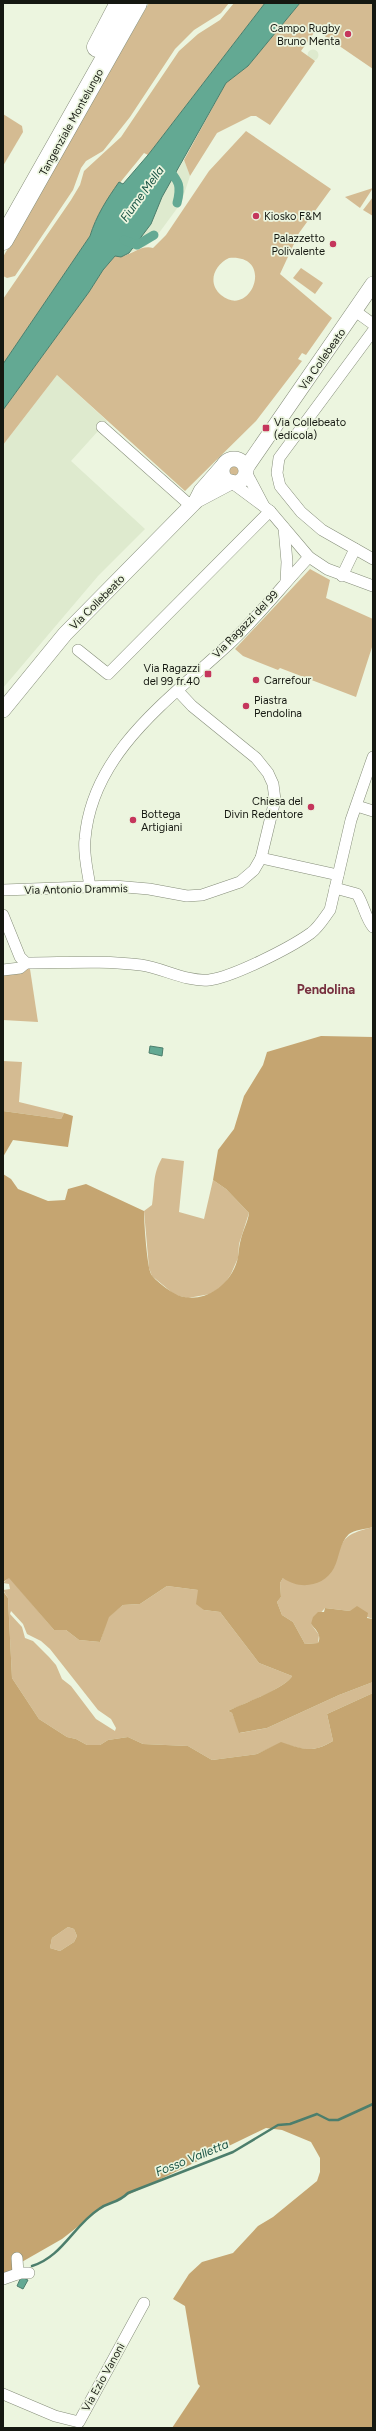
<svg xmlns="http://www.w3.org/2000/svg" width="376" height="2431" viewBox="0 0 376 2431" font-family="Figtree,sans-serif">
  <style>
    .built { fill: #deeace }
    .green { fill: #d4bb92; fill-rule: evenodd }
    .forest { fill: #c5a571; fill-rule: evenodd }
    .water { fill: #63a993; stroke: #4c7e6c }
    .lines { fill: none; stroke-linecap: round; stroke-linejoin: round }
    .stream { stroke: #4c7e6c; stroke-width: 2.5 }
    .canal { stroke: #63a993; stroke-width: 9 }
    .street-casing { stroke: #858d79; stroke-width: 12 }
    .secondary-casing { stroke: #858d79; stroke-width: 16 }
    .highway-casing { stroke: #858d79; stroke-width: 21 }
    .street { stroke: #fff; stroke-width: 11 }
    .secondary { stroke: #fff; stroke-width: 15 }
    .highway { stroke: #fff; stroke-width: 20 }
    .poi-dot { fill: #c5365c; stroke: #ecf5df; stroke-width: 1.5 }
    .labels { text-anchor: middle; stroke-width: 3.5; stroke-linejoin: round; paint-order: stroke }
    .poi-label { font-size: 11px; fill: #151811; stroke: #ecf5df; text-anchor: start }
    .street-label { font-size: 11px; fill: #151811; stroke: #ecf5df }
    .water-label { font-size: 12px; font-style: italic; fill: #1a5445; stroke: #ecf5df }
    .quarter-label { font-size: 13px; font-weight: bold; fill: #77303f; stroke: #ecf5df }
  </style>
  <rect width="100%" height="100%" fill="#ecf5df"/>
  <g class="built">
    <circle cx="313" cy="55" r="5.5"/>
    <polygon points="184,160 190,176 181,203 156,237 146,246 129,253 151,224 162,197"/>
    <polygon points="57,375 107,421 71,461 145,529 98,576 3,688 3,445"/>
  </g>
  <g class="green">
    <polygon points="149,3 229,3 221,13 194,30 175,49 130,117 103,151 86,161 81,168 73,190 15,276 7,278 3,276 3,257"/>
    <path d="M234 3H265L148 155 144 153C123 180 100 203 90 236L3 364V299L71 200 80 185 84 171 121 137 179 51 198 34 220 20Z"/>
    <polygon points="300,3 373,3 373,69 316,30 301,51 315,61 270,125 256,116 251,116 217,133 190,176 184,160 226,83 248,66"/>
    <polygon points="3,114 22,126 23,132 3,166"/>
    <path d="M246 131 331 189 299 233 280 274 332 318 306 355 302 353 298 359 302 361 256 421 185 491 57 375 3 445V410L89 292 103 270 115 256C129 259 139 244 153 248L166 235 209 171ZM229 258C276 254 251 320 221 295 207 283 214 265 229 258Z"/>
    <polygon points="373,188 360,208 345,197"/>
    <polygon points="373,197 373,216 363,210"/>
    <polygon points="301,268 323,283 315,294 293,278"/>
    <circle cx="234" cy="471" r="7"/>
    <polygon points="310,569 330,580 326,598 373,619 373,644 356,697 280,668 278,670 243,656 235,649"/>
    <polygon points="3,969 30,969 38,1022 3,1020"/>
    <polygon points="3,1061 22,1062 19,1102 64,1113 61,1119 3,1111"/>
    <path d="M162 1158 184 1161 179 1212 204 1219 213 1180 226 1189 249 1213 239 1244 238 1258 231 1274 223 1286 210 1294 188 1298 175 1295 152 1276 149 1268 144 1211 152 1205C155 1187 152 1175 162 1158Z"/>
    <path d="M373 1527V1619L350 1611 325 1608 311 1624 319 1635 318 1643 305 1644 293 1622 282 1615 277 1602 281 1597 280 1583 283 1578 334 1567C343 1537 343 1535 373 1527Z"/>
    <path d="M9 1577 54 1630H66L79 1640 100 1642 108 1617 123 1605 140 1604 167 1586 198 1590 204 1610 220 1612 259 1663 292 1676C286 1688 243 1704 228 1711L232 1713 240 1733 267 1728 339 1695 373 1682V1693L327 1714 333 1741C311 1754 303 1749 281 1743L257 1754 212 1760 188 1746 143 1744 128 1737 108 1740 100 1745H87L76 1739 67 1737 39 1719 12 1678 8 1598 3 1590 10 1589 9 1584 3 1583ZM11 1611 23 1624 27 1634 41 1641 50 1649 98 1710 111 1719 116 1728 115 1731 96 1719 71 1686 62 1679 56 1665 49 1657 33 1641 25 1638 22 1627 10 1614Z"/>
    <polygon points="68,1927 74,1929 77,1936 74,1942 60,1951 50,1948 52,1938"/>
  </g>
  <g class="forest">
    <path d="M321 1036 373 1037V1527C366 1529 354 1530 349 1534 339 1544 340 1556 334 1568 324 1587 299 1590 283 1578L280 1583 281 1597 277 1602 282 1615 293 1622 305 1644 318 1643C322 1635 316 1630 311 1624L313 1617 318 1612H324L325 1608 350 1611 357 1606 368 1613 367 1618 373 1619V1682L339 1695 267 1728 239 1733 232 1713 228 1711C242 1704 286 1688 292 1676L259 1663 220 1612 204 1610 196 1604 198 1590 167 1586 140 1604 123 1605 109 1617 100 1642 79 1640 66 1630H54L9 1578 3 1582V1174L11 1179 18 1189 48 1201 65 1200 68 1189 86 1184 144 1211C144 1222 147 1266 151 1274 154 1280 173 1294 180 1296 206 1304 233 1283 238 1257 239 1251 239 1245 241 1239 243 1230 248 1222 249 1213L226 1189 213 1180 218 1150 234 1129 244 1096 263 1065 267 1052Z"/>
    <polygon points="3,1111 61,1119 64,1113 73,1116 68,1147 13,1140 3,1157"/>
    <path d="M3 1591 8 1598 12 1678 39 1719 67 1737 76 1739 87 1745H100L108 1740 128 1737 143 1744 188 1746 212 1760 257 1754 281 1742C303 1749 311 1754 333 1741L327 1714 373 1693V2428H172L200 2386 198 2384 185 2306 173 2299 189 2274 202 2262 233 2253 258 2226 273 2217 317 2181 320 2172V2158L311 2142 282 2130 266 2128 103 2207 62 2239 20 2263 14 2273 3 2277ZM68 1927 74 1929 77 1936 74 1942 60 1951 50 1948 52 1938Z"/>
  </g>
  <g class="water">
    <path d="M265 3H300L248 66 226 83 162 197 151 224 129 253 121 257 115 256 103 270 89 292 3 410V364L90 236C96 216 107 199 119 182L123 184 148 155Z"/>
    <polygon points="150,1046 163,1048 162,1056 149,1053"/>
    <polygon points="21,2277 28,2280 23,2289 17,2286"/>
  </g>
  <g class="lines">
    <path class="stream" d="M32 2266C62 2257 74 2225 99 2209 110 2201 117 2204 128 2193L233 2152 278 2125 290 2124 317 2114 329 2120H338L373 2104"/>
    <g class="canal">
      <path d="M167 167C178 181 182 184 177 203"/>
      <polyline points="124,240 137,245 154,235"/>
    </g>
    <g class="street-casing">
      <g id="street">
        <polyline points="355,311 373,324"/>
        <polyline points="373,331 279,458 277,473 280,486 301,512 322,530 373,559"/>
        <polyline points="102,427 191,506"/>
        <polyline points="246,472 264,506"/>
        <polyline points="231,482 270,511 309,557 327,569 373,586"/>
        <polyline points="284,528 287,562 286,582"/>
        <polyline points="342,576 355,549"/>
        <polyline points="78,650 108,674 270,511"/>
        <polyline points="357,806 373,811"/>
        <polyline points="261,858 338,875"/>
        <path d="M90 887C88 872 83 854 85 839 92 752 170 699 229 644 257 618 282 586 309 557"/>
        <path d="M335 888 357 894C364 905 365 917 373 927"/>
        <polyline points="3,890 114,886 149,889 187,896 202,895 240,882 254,870 261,858 275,800 273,784 268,773 256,758 192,706 178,691"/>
        <path d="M3 915 20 957 26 963C65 963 102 960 141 965 163 968 186 982 209 980 233 977 290 948 311 933 319 927 324 918 330 910L351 820 373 757"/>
        <polyline points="3,970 20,968 26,963"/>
        <polyline points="17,2258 18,2274"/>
        <polyline points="3,2279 20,2273 29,2273"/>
        <polyline points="3,2394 55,2416 79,2422 144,2303"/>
      </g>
    </g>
    <g class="secondary-casing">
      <g id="secondary">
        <circle cx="234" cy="471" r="12"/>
        <polyline points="246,468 373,284"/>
        <polyline points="197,499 201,491 222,467"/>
        <polyline points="3,710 65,634 191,506 197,500 231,482"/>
      </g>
    </g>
    <g class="highway-casing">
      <g id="highway">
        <polyline points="97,47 120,3"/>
        <polyline points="3,240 137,3"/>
      </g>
    </g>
    <use href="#street" class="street"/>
    <use href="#secondary" class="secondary"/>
    <use href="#highway" class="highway"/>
  </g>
  <g class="poi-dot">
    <circle cx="348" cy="34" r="4"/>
    <circle cx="256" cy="216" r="4"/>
    <circle cx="333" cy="244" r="4"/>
    <rect x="262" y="424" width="8" height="8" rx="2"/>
    <rect x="204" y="670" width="8" height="8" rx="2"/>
    <circle cx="256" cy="680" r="4"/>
    <circle cx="246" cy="706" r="4"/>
    <circle cx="311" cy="807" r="4"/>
    <circle cx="133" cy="820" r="4"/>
  </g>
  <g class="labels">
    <g class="poi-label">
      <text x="340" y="32" text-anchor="end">Campo Rugby<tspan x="340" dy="13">Bruno Menta</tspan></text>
      <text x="264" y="220">Kiosko F&amp;M</text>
      <text x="325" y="242" text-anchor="end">Palazzetto<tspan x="325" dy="13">Polivalente</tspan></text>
      <text x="274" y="426">Via Collebeato<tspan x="274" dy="13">(edicola)</tspan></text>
      <text x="200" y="672" text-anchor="end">Via Ragazzi<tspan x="200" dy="13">del 99 fr.40</tspan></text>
      <text x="264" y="684">Carrefour</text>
      <text x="254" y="704">Piastra<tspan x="254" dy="13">Pendolina</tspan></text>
      <text x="303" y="805" text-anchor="end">Chiesa del<tspan x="303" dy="13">Divin Redentore</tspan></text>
      <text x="141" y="818">Bottega<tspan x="141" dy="13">Artigiani</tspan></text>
    </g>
    <g class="street-label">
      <text transform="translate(71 122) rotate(-61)" y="4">Tangenziale Montelungo</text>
      <text transform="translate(322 359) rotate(-55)" y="4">Via Collebeato</text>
      <text transform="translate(97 602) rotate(-45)" y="4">Via Collebeato</text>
      <text transform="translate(245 624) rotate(-46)" y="4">Via Ragazzi del 99</text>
      <text transform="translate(76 889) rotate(-1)" y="4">Via Antonio Drammis</text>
      <text transform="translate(103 2377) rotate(-61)" y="4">Via Ezio Vanoni</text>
    </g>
    <g class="water-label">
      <text transform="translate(142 194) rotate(-54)" y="4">Fiume Mella</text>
      <text transform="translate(192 2158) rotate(-22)" y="4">Fosso Valletta</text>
    </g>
    <g class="quarter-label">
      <text x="326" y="994">Pendolina</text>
    </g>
  </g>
  <rect width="376" height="2431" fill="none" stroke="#151811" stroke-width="8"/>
</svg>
